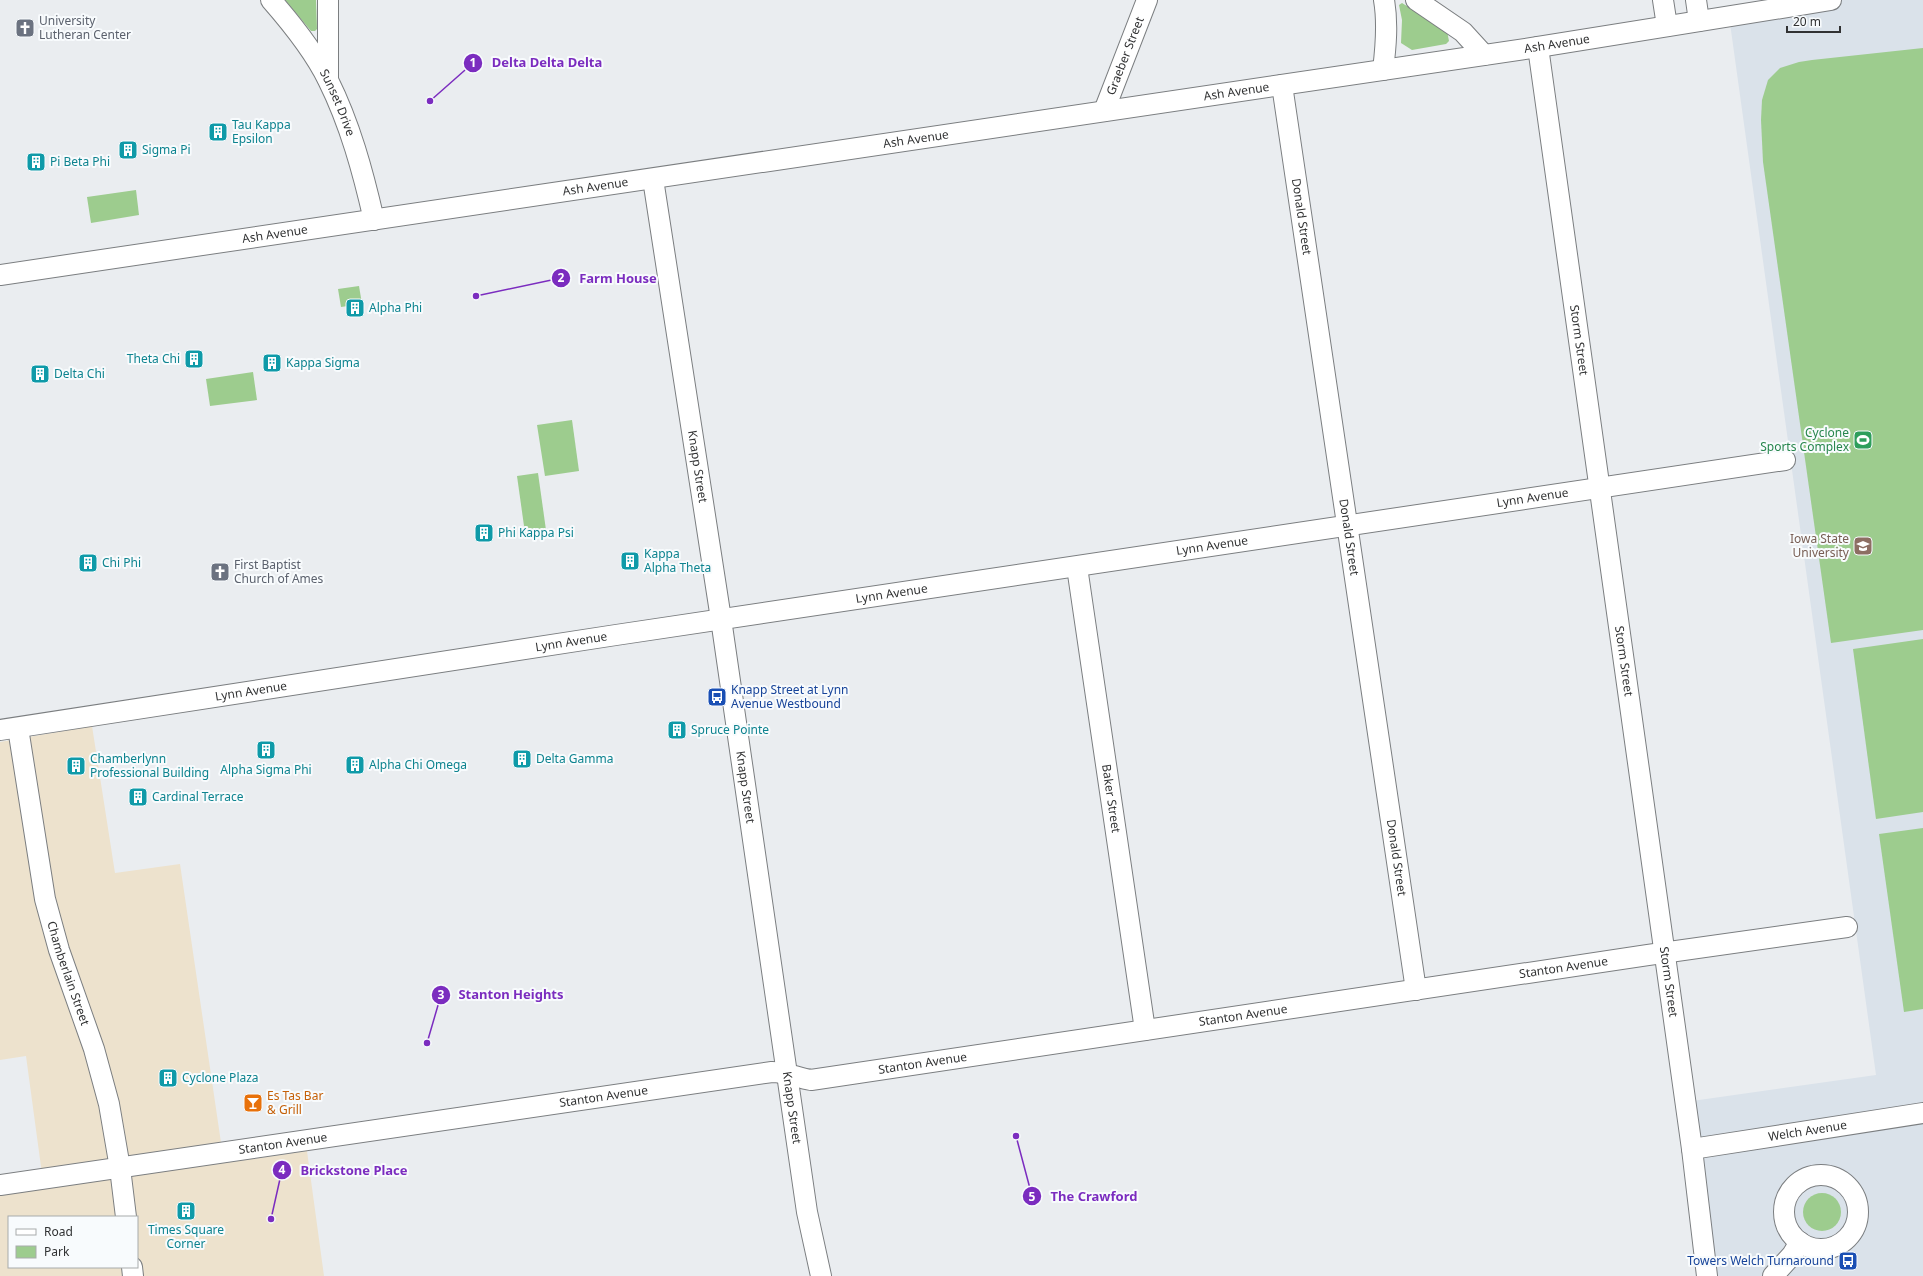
<svg xmlns="http://www.w3.org/2000/svg" width="1923" height="1276" viewBox="0 0 1923 1276" font-family="'Noto Sans',sans-serif">
  <style>
    .commercial { fill: #ede2cd; fill-rule: evenodd }
    .built { fill: #dae2ea }
    .green { fill: #9dcc8e }
    .lines { fill: none; stroke-linecap: round; stroke-linejoin: round }
    .minor-casing { stroke: #7b7e80; stroke-width: 22 }
    .minor { stroke: #fff; stroke-width: 20 }
    .labels { text-anchor: middle; stroke-width: 4; stroke-linejoin: round; paint-order: stroke }
    .worship-label { font-size: 12px; fill: #5b616d; stroke: #f8fbfd; text-anchor: start }
    .street-label { font-size: 12px; fill: #313233; stroke: #f8fbfd }
    .culture-label { font-size: 12px; fill: #0d838f; stroke: #f8fbfd; text-anchor: start }
    .leisure-label { font-size: 12px; fill: #27864d; stroke: #f8fbfd; text-anchor: end }
    .education-label { font-size: 12px; fill: #785e54; stroke: #f8fbfd; text-anchor: end }
    .transit-label { font-size: 12px; fill: #164399; stroke: #f8fbfd; text-anchor: start }
    .food-label { font-size: 12px; fill: #c56008; stroke: #f8fbfd; text-anchor: start }
    .leader { fill: none; stroke: #7b2cbf; stroke-width: 1.5 }
    .callout-dot { fill: #7b2cbf; stroke: #f8fbfd; stroke-width: 1.5 }
    .mark-label { font-size: 12px; text-anchor: middle; font-weight: bold; fill: #fff }
    .callout-label { font-size: 13px; text-anchor: middle; font-weight: bold; fill: #7b2cbf; stroke: #f8fbfd; stroke-width: 4; stroke-linejoin: round; paint-order: stroke }
  </style>
  <rect width="100%" height="100%" fill="#eaedf0"/>
  <path class="commercial" d="M92 726 115 873 180 864 224 1163 307 1151 324 1276H0V1180L42 1174 26 1056 0 1060V742ZM9 1217H137V1267H9Z"/>
  <polygon class="built" points="1831,0 1923,0 1923,1276 1707,1276 1685,1102 1876,1075 1729,16"/>
  <g class="green">
    <polygon points="285,0 316,0 317,29 315,31 311,31"/>
    <polygon points="1402,3 1447,31 1449,41 1446,44 1412,50 1401,43 1402,20 1399,5"/>
    <polygon points="1923,48 1923,630 1831,643 1763,162 1761,120 1762,100 1768,80 1780,68 1799,62 1812,60"/>
    <polygon points="136,190 139,215 91,223 87,197"/>
    <polygon points="359,286 362,304 341,307 338,289"/>
    <polygon points="253,372 257,400 210,406 206,379"/>
    <polygon points="572,420 579,471 545,476 537,425"/>
    <polygon points="538,473 546,530 525,533 517,476"/>
    <polygon points="1923,639 1923,812 1876,819 1853,649"/>
    <polygon points="1923,828 1923,1009 1904,1012 1879,834"/>
    <circle cx="1822" cy="1212" r="19"/>
  </g>
  <g class="lines">
    <g class="minor-casing">
      <g id="minor">
        <path id="s1" d="M271 0C292 24 314 51 328 80 350 124 363 172 374 220"/>
        <polyline points="1416,0 1463,32 1484,55"/>
        <polyline points="1663,0 1667,26"/>
        <polyline points="1696,0 1699,21"/>
        <path id="s2" d="M1538 47 1692 1149 1707 1276"/>
        <path d="M1383 70C1386 46 1388 23 1384 0"/>
        <polyline points="328,79 328,0"/>
        <path id="s3" d="M1282 85 1416 990"/>
        <path id="s4" d="M1104 111 1147 0"/>
        <path id="s5" d="M653 179 721 619 807 1212 821 1276"/>
        <path id="s6" d="M0 275 1538 47 1831 0"/>
        <path id="s7" d="M1077 567 1145 1030"/>
        <path id="s8" d="M18 728 45 899 59 950 94 1049 109 1104 120 1168 126 1217"/>
        <path id="s9" d="M0 730 616 635 1785 460"/>
        <path id="s10" d="M1692 1149 1923 1113"/>
        <circle cx="1821" cy="1212" r="37"/>
        <path id="s11" d="M0 1185 772 1072C786 1072 798 1078 811 1080L1648 955 1847 927"/>
        <polyline points="132,1267 133,1276"/>
        <polyline points="1773,1276 1792,1255 1800,1242"/>
      </g>
    </g>
    <use href="#minor" class="minor"/>
  </g>
  <defs>
    <g id="church-square" transform="scale(1)"><rect x="-9" y="-9" width="18" height="18" rx="4" fill="#6b7280" stroke="#f8fbfd"/><path d="M-1.2-6h2.4v3.5h3.3v2.4h-3.3V6h-2.4V-.1h-3.3v-2.4h3.3Z" fill="#fff"/></g>
    <g id="building-square" transform="scale(1)"><rect x="-9" y="-9" width="18" height="18" rx="4" fill="#0f9aa8" stroke="#f8fbfd"/><path d="M-4-6H4V6H1V3H-1V6H-4ZM-2.5-4.3h1.7v1.8h-1.7ZM.8-4.3h1.7v1.8H.8ZM-2.5-1h1.7V.8h-1.7ZM.8-1h1.7V.8H.8Z" fill="#fff"/></g>
    <g id="stadium-square" transform="scale(1)"><rect x="-9" y="-9" width="18" height="18" rx="4" fill="#2e9e5b" stroke="#f8fbfd"/><path d="M0-5a6.5 5 0 1 0 0 10a6.5 5 0 1 0 0-10ZM-3.5-1.8h7v3.6h-7Z" fill="#fff"/></g>
    <g id="university-square" transform="scale(1)"><rect x="-9" y="-9" width="18" height="18" rx="4" fill="#8d6e63" stroke="#f8fbfd"/><path d="M0-5L7-2L0 1L-7-2ZM-4 1L0 2.5L4 1V4Q0 6-4 4Z" fill="#fff"/></g>
    <g id="bus-square" transform="scale(1)"><rect x="-9" y="-9" width="18" height="18" rx="4" fill="#1a4fb4" stroke="#f8fbfd"/><path d="M-5-6H5V4H4V6H2V4H-2V6H-4V4H-5ZM-3.5-4V0h7V-4ZM-3.5 1.2v1.5H-2V1.2ZM2 1.2v1.5H3.5V1.2Z" fill="#fff"/></g>
    <g id="bar-square" transform="scale(1)"><rect x="-9" y="-9" width="18" height="18" rx="4" fill="#e8710a" stroke="#f8fbfd"/><path d="M-6-5H6L.8 .8V4.5H3.5V6h-7V4.5H-.8V.8Z" fill="#fff"/></g>
  </defs>
  <g fill-rule="evenodd">
    <use href="#church-square" x="25" y="28"/>
    <use href="#building-square" x="218" y="132"/>
    <use href="#building-square" x="128" y="150"/>
    <use href="#building-square" x="36" y="162"/>
    <use href="#building-square" x="355" y="308"/>
    <use href="#building-square" x="194" y="359"/>
    <use href="#building-square" x="272" y="363"/>
    <use href="#building-square" x="40" y="374"/>
    <use href="#stadium-square" x="1863" y="440"/>
    <use href="#building-square" x="484" y="533"/>
    <use href="#university-square" x="1863" y="546"/>
    <use href="#building-square" x="630" y="561"/>
    <use href="#building-square" x="88" y="563"/>
    <use href="#church-square" x="220" y="572"/>
    <use href="#bus-square" x="717" y="697"/>
    <use href="#building-square" x="677" y="730"/>
    <use href="#building-square" x="266" y="750"/>
    <use href="#building-square" x="522" y="759"/>
    <use href="#building-square" x="355" y="765"/>
    <use href="#building-square" x="76" y="766"/>
    <use href="#building-square" x="138" y="797"/>
    <use href="#building-square" x="168" y="1078"/>
    <use href="#bar-square" x="253" y="1103"/>
    <use href="#building-square" x="186" y="1211"/>
    <use href="#bus-square" x="1848" y="1261"/>
  </g>
  <g class="labels">
    <g class="worship-label">
      <text x="39" y="25">University<tspan x="39" dy="14">Lutheran Center</tspan></text>
      <text x="234" y="569">First Baptist<tspan x="234" dy="14">Church of Ames</tspan></text>
    </g>
    <g class="street-label">
      <text dy="4" stroke="none"><textPath href="#s6" startOffset="1574">Ash Avenue</textPath></text>
      <text dy="4" stroke="none"><textPath href="#s4" startOffset="59">Graeber Street</textPath></text>
      <text dy="4" stroke="none"><textPath href="#s6" startOffset="1250">Ash Avenue</textPath></text>
      <text dy="4" stroke="none"><textPath href="#s1" startOffset="123">Sunset Drive</textPath></text>
      <text dy="4" stroke="none"><textPath href="#s6" startOffset="926">Ash Avenue</textPath></text>
      <text dy="4" stroke="none"><textPath href="#s6" startOffset="602">Ash Avenue</textPath></text>
      <text dy="4" stroke="none"><textPath href="#s3" startOffset="133">Donald Street</textPath></text>
      <text dy="4" stroke="none"><textPath href="#s6" startOffset="278">Ash Avenue</textPath></text>
      <text dy="4" stroke="none"><textPath href="#s2" startOffset="296">Storm Street</textPath></text>
      <text dy="4" stroke="none"><textPath href="#s5" startOffset="291">Knapp Street</textPath></text>
      <text dy="4" stroke="none"><textPath href="#s9" startOffset="1550">Lynn Avenue</textPath></text>
      <text dy="4" stroke="none"><textPath href="#s3" startOffset="457">Donald Street</textPath></text>
      <text dy="4" stroke="none"><textPath href="#s9" startOffset="1226">Lynn Avenue</textPath></text>
      <text dy="4" stroke="none"><textPath href="#s9" startOffset="902">Lynn Avenue</textPath></text>
      <text dy="4" stroke="none"><textPath href="#s9" startOffset="578">Lynn Avenue</textPath></text>
      <text dy="4" stroke="none"><textPath href="#s2" startOffset="620">Storm Street</textPath></text>
      <text dy="4" stroke="none"><textPath href="#s9" startOffset="254">Lynn Avenue</textPath></text>
      <text dy="4" stroke="none"><textPath href="#s5" startOffset="615">Knapp Street</textPath></text>
      <text dy="4" stroke="none"><textPath href="#s7" startOffset="234">Baker Street</textPath></text>
      <text dy="4" stroke="none"><textPath href="#s3" startOffset="781">Donald Street</textPath></text>
      <text dy="4" stroke="none"><textPath href="#s11" startOffset="1581">Stanton Avenue</textPath></text>
      <text dy="4" stroke="none"><textPath href="#s8" startOffset="251">Chamberlain Street</textPath></text>
      <text dy="4" stroke="none"><textPath href="#s2" startOffset="944">Storm Street</textPath></text>
      <text dy="4" stroke="none"><textPath href="#s11" startOffset="1257">Stanton Avenue</textPath></text>
      <text dy="4" stroke="none"><textPath href="#s11" startOffset="933">Stanton Avenue</textPath></text>
      <text dy="4" stroke="none"><textPath href="#s11" startOffset="610">Stanton Avenue</textPath></text>
      <text dy="4" stroke="none"><textPath href="#s5" startOffset="939">Knapp Street</textPath></text>
      <text dy="4" stroke="none"><textPath href="#s10" startOffset="117">Welch Avenue</textPath></text>
      <text dy="4" stroke="none"><textPath href="#s11" startOffset="286">Stanton Avenue</textPath></text>
    </g>
    <g class="culture-label">
      <text x="232" y="129">Tau Kappa<tspan x="232" dy="14">Epsilon</tspan></text>
      <text x="142" y="154">Sigma Pi</text>
      <text x="50" y="166">Pi Beta Phi</text>
      <text x="369" y="312">Alpha Phi</text>
      <text x="180" y="363" text-anchor="end">Theta Chi</text>
      <text x="286" y="367">Kappa Sigma</text>
      <text x="54" y="378">Delta Chi</text>
      <text x="498" y="537">Phi Kappa Psi</text>
      <text x="644" y="558">Kappa<tspan x="644" dy="14">Alpha Theta</tspan></text>
      <text x="102" y="567">Chi Phi</text>
      <text x="691" y="734">Spruce Pointe</text>
      <text x="90" y="763">Chamberlynn<tspan x="90" dy="14">Professional Building</tspan></text>
      <text x="536" y="763">Delta Gamma</text>
      <text x="369" y="769">Alpha Chi Omega</text>
      <text x="266" y="774" text-anchor="middle">Alpha Sigma Phi</text>
      <text x="152" y="801">Cardinal Terrace</text>
      <text x="182" y="1082">Cyclone Plaza</text>
      <text x="186" y="1234" text-anchor="middle">Times Square<tspan x="186" dy="14">Corner</tspan></text>
    </g>
    <g class="leisure-label">
      <text x="1849" y="437">Cyclone<tspan x="1849" dy="14">Sports Complex</tspan></text>
    </g>
    <g class="education-label">
      <text x="1849" y="543">Iowa State<tspan x="1849" dy="14">University</tspan></text>
    </g>
    <g class="transit-label">
      <text x="731" y="694">Knapp Street at Lynn<tspan x="731" dy="14">Avenue Westbound</tspan></text>
      <text x="1834" y="1265" text-anchor="end">Towers Welch Turnaround</text>
    </g>
    <g class="food-label">
      <text x="267" y="1100">Es Tas Bar<tspan x="267" dy="14">&amp; Grill</tspan></text>
    </g>
  </g>
  <path class="leader" d="M430 101L473 63M476 296L561 278M427 1043L441 995M271 1219L282 1170M1016 1136L1032 1196"/>
  <g class="callout-dot">
    <circle cx="430" cy="101" r="4"/>
    <circle cx="476" cy="296" r="4"/>
    <circle cx="427" cy="1043" r="4"/>
    <circle cx="271" cy="1219" r="4"/>
    <circle cx="1016" cy="1136" r="4"/>
    <circle cx="473" cy="63" r="10"/>
    <circle cx="561" cy="278" r="10"/>
    <circle cx="441" cy="995" r="10"/>
    <circle cx="282" cy="1170" r="10"/>
    <circle cx="1032" cy="1196" r="10"/>
  </g>
  <g class="mark-label">
    <text x="473" y="67">1</text>
    <text x="561" y="282">2</text>
    <text x="441" y="999">3</text>
    <text x="282" y="1174">4</text>
    <text x="1032" y="1201">5</text>
  </g>
  <g class="callout-label">
    <text x="547" y="67">Delta Delta Delta</text>
    <text x="618" y="283">Farm House</text>
    <text x="511" y="999">Stanton Heights</text>
    <text x="354" y="1175">Brickstone Place</text>
    <text x="1094" y="1201">The Crawford</text>
  </g>
  <rect x="8" y="1216" width="130" height="52" fill="#f8fbfd" stroke="#a8abac"/>
  <rect x="16" y="1229" width="20" height="6" fill="#ffffff" stroke="#a8abac"/>
  <text x="44" y="1236" font-size="12" fill="#313233">Road</text>
  <rect x="16" y="1246" width="20" height="12" fill="#9dcc8e" stroke="#a8abac"/>
  <text x="44" y="1256" font-size="12" fill="#313233">Park</text>
  <path d="M1787 26v6h53v-6" fill="none" stroke="#313233" stroke-width="2"/>
  <text x="1793" y="26" font-size="12" fill="#313233" stroke="#f8fbfd" stroke-width="3" paint-order="stroke">20 m</text>
</svg>
